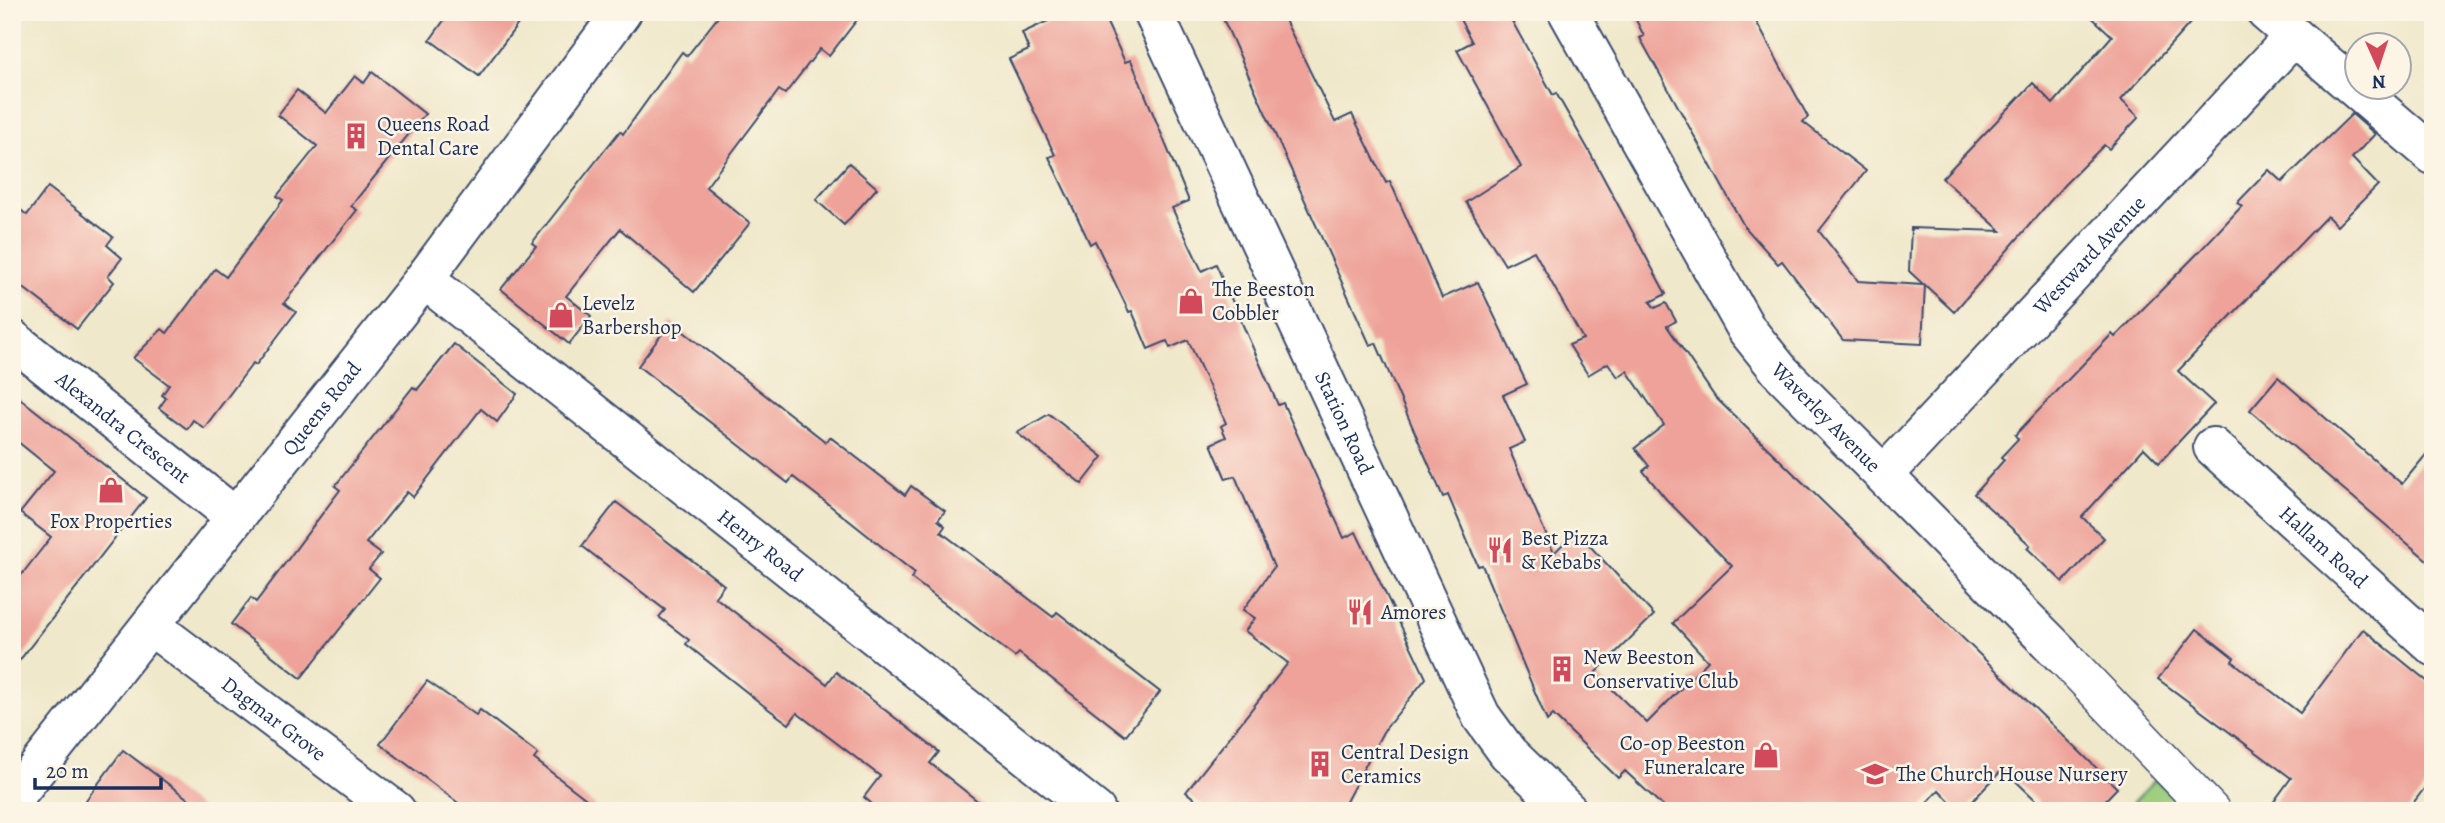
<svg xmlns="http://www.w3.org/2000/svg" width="2445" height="823" viewBox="0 0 2445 823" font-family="Alegreya,serif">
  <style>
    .green { fill: #9ecf7f; stroke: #5c7f6e; stroke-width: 2 }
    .building { fill: #eea299 }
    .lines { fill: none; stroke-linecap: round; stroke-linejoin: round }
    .pedestrian-casing { stroke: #3b4b6e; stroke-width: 40 }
    .minor-casing { stroke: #3b4b6e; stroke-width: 42 }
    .secondary-casing { stroke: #3b4b6e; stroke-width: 42 }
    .primary-casing { stroke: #3b4b6e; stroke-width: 42 }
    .pedestrian { stroke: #fff; stroke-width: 37 }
    .minor { stroke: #fff; stroke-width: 38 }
    .secondary { stroke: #fff; stroke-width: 38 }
    .primary { stroke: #fff; stroke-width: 38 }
    .labels { text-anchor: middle; stroke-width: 5; stroke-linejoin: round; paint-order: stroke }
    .poi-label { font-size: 21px; fill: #1b2f5e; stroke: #fcf5e5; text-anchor: start }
    .street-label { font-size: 21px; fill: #1b2f5e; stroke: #fcf5e5 }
  </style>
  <rect width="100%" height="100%" fill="#fcf5e5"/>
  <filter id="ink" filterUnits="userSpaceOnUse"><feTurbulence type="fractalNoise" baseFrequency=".0143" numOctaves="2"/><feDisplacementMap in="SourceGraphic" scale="14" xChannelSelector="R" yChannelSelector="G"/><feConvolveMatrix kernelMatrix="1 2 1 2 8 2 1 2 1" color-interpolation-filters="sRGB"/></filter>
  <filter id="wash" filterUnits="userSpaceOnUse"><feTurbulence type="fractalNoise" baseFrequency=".00686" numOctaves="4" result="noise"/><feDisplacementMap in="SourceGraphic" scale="28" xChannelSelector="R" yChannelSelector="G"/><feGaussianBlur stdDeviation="1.57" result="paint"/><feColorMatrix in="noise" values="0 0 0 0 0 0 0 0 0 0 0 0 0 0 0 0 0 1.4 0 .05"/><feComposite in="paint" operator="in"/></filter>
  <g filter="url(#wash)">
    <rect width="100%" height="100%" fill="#efe8ca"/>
    <polygon class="green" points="2155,780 2190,811 2125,811"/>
    <g id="blocks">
      <g class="building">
        <polygon points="450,12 527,12 479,76 430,40"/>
        <polygon points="722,12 863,12 829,56 820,49 785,94 779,90 706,187 750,223 694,292 620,229 566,296 591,316 569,344 501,289 536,246 532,243 600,156 620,131 623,134 682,52 687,56"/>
        <polygon points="1044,12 1102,12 1125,62 1131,60 1189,201 1172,208 1202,271 1216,264 1278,405 1283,403 1344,538 1356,532 1426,678 1383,732 1341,811 1210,811 1186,792 1288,663 1245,631 1255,618 1243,610 1274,567 1235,476 1226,479 1211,444 1226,437 1221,426 1226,423 1188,340 1170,348 1167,341 1148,349 1132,311 1129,312 1095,241 1090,244 1049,157 1055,155 1009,59 1029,50 1022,33 1048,21"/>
        <polygon points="1220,12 1281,12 1335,122 1352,114 1386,183 1390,181 1442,298 1478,282 1527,384 1503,395 1525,442 1509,449 1554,553 1576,531 1654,615 1595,673 1647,723 1708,661 1673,623 1732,566 1666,499 1643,471 1649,466 1635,448 1664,425 1627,371 1618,377 1608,363 1588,375 1569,345 1583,339 1534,251 1505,265 1466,202 1521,167 1457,50 1472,42 1456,12 1507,12 1553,95 1556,93 1588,149 1666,294 1650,302 1655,308 1666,303 1676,321 1667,326 1715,397 2117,788 2095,811 2047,811 2003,769 1963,811 1959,811 1939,790 1919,811 1668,811 1625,771 1618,778 1553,715 1547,721 1482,565 1478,566 1448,495 1443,497 1376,343 1370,345"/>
        <polygon points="1632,12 1751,12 1808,117 1803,122 1866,171 1819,231 1858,281 1924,285 1909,271 1911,228 2001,231 1942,178 2033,83 2053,104 2112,36 2086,12 2200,12 2121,100 2139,117 2109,149 2104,145 2064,185 1954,312 1925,285 1922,344 1843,340 1782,261 1778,264 1744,226 1640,38 1644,36"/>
        <polygon points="372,72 425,114 351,206 357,210 284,303 296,312 256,365 253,363 204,428 193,420 187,429 159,408 166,398 162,395 169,385 133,358 162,329 167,333 215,269 226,277 283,200 277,196 317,146 278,115 297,90 326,113 355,76 364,83"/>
        <polygon points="2352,114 2375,134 2352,158 2378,185 2337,226 2327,216 2178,371 2214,404 2159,463 2144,448 2082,517 2104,538 2063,582 2027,548 2030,545 1974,494 2004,460 2001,457 2018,439 2015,435 2112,334 2115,337 2197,254 2242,206 2237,203 2269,170 2282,182"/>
        <polygon points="849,163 877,188 844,225 816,200"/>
        <polygon points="48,187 113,237 107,245 122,258 108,276 114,282 77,329 12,279 12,203 27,215"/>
        <polygon points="671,322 826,442 830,437 905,495 911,486 945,511 938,520 945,526 941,532 1053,617 1057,612 1160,692 1125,736 1019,653 1015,657 911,578 915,573 828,504 793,477 788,483 638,366"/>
        <polygon points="454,344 517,394 497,422 481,409 413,497 407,492 366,543 381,554 369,569 380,578 301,678 231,624 251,598 256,602 340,490 335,486 413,387 417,390"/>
        <polygon points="2278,377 2402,484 2433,446 2433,565 2250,410"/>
        <polygon points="12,392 146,498 12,670 12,587 51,537 20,513 54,471 12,437"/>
        <polygon points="1049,414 1103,457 1082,484 1017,433"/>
        <polygon points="616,502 724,585 715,597 827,684 836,672 939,752 930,763 990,811 880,811 864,797 880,776 797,713 789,724 763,705 686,644 689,640 659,617 665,610 582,546"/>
        <polygon points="2197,629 2234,658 2232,661 2300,713 2363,629 2433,686 2433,777 2407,811 2267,811 2291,778 2158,679"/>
        <polygon points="427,681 476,715 480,710 538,754 534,759 602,811 469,811 380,744"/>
        <polygon points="123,750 204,811 78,811"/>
      </g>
    </g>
  </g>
  <g filter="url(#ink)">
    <use href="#blocks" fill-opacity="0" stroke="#3b4b6e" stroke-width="2"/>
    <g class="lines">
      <g class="pedestrian-casing">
        <polyline id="pedestrian" points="2061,654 2211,811"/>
      </g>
      <g class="minor-casing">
        <g id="minor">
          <path id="s1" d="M1568 12 1747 330 1780 371 2061 654"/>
          <polyline points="2266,12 2433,155"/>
          <path id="s2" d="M424 279 1096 811"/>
          <path id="s3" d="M12 339 234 516"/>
          <path id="s4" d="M2213 447 2433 646"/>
          <path id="s5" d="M1884 475 2294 36"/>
          <path id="s6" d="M151 626 396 811"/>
        </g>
      </g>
      <g class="secondary-casing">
        <g id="secondary">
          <path id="s7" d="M1153 12 1481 716 1508 753 1568 811"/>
        </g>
      </g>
      <g class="primary-casing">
        <g id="primary">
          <path id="s8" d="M12 800 424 279 622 12"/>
        </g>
      </g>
      <use href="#pedestrian" class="pedestrian"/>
      <use href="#minor" class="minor"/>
      <use href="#secondary" class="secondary"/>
      <use href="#primary" class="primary"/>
    </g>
  </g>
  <defs>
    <g id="building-bare" transform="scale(2.1)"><path d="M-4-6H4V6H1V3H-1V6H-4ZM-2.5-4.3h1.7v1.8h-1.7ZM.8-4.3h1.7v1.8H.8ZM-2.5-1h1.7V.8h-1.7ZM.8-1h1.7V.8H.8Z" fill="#d1495b" stroke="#fcf5e5" stroke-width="2.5" paint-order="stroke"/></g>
    <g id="shop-bare" transform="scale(2.1)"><path d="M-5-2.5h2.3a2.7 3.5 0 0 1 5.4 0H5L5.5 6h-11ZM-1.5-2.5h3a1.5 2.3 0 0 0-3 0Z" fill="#d1495b" stroke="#fcf5e5" stroke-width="2.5" paint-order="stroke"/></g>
    <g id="restaurant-bare" transform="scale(2.1)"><path d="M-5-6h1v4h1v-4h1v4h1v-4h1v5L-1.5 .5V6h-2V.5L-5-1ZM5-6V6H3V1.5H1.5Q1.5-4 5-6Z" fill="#d1495b" stroke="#fcf5e5" stroke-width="2.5" paint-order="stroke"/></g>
    <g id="school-bare" transform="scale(2.1)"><path d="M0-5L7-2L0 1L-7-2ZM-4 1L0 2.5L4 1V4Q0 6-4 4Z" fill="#d1495b" stroke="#fcf5e5" stroke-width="2.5" paint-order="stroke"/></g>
  </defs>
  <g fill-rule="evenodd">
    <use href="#building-bare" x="356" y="136"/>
    <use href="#shop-bare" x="1191" y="301"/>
    <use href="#shop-bare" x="561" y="315"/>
    <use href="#shop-bare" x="111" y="490"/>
    <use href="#restaurant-bare" x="1500" y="550"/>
    <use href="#restaurant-bare" x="1360" y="612"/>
    <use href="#building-bare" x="1562" y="669"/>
    <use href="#shop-bare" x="1766" y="755"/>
    <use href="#building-bare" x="1320" y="764"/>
    <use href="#school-bare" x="1875" y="774"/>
  </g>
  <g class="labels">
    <g class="poi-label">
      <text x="377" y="131">Queens Road<tspan x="377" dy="24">Dental Care</tspan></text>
      <text x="1212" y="296">The Beeston<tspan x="1212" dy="24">Cobbler</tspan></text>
      <text x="582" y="310">Levelz<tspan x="582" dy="24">Barbershop</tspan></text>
      <text x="111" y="528" text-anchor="middle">Fox Properties</text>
      <text x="1521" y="545">Best Pizza<tspan x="1521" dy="24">&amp; Kebabs</tspan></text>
      <text x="1381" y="619">Amores</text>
      <text x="1583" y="664">New Beeston<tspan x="1583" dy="24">Conservative Club</tspan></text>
      <text x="1745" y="750" text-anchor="end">Co-op Beeston<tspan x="1745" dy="24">Funeralcare</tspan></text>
      <text x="1341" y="759">Central Design<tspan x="1341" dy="24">Ceramics</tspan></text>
      <text x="1896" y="781">The Church House Nursery</text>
    </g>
    <g class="street-label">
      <text dy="7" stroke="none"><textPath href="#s5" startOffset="301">Westward Avenue</textPath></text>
      <text dy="7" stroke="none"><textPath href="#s8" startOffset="499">Queens Road</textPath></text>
      <text dy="7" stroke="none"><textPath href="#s1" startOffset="483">Waverley Avenue</textPath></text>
      <text dy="7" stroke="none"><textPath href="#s7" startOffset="453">Station Road</textPath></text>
      <text dy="7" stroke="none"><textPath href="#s3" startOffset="142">Alexandra Crescent</textPath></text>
      <text dy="7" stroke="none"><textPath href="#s2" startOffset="429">Henry Road</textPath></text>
      <text dy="7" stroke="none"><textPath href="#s4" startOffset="149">Hallam Road</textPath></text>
      <text dy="7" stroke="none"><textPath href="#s6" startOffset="154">Dagmar Grove</textPath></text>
    </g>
  </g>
  <rect width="2445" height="823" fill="none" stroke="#fcf5e5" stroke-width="42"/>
  <g transform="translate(2378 66) rotate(177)"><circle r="33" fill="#fcf5e5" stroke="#a2a6af" stroke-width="2"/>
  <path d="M0-5L12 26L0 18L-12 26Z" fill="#d1495b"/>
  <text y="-10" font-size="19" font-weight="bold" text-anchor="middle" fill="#1b2f5e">N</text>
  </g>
  <path d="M35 778v10h126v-10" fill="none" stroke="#1b2f5e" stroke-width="3.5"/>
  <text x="46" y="778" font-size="21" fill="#1b2f5e" stroke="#fcf5e5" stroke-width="5" paint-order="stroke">20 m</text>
</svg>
